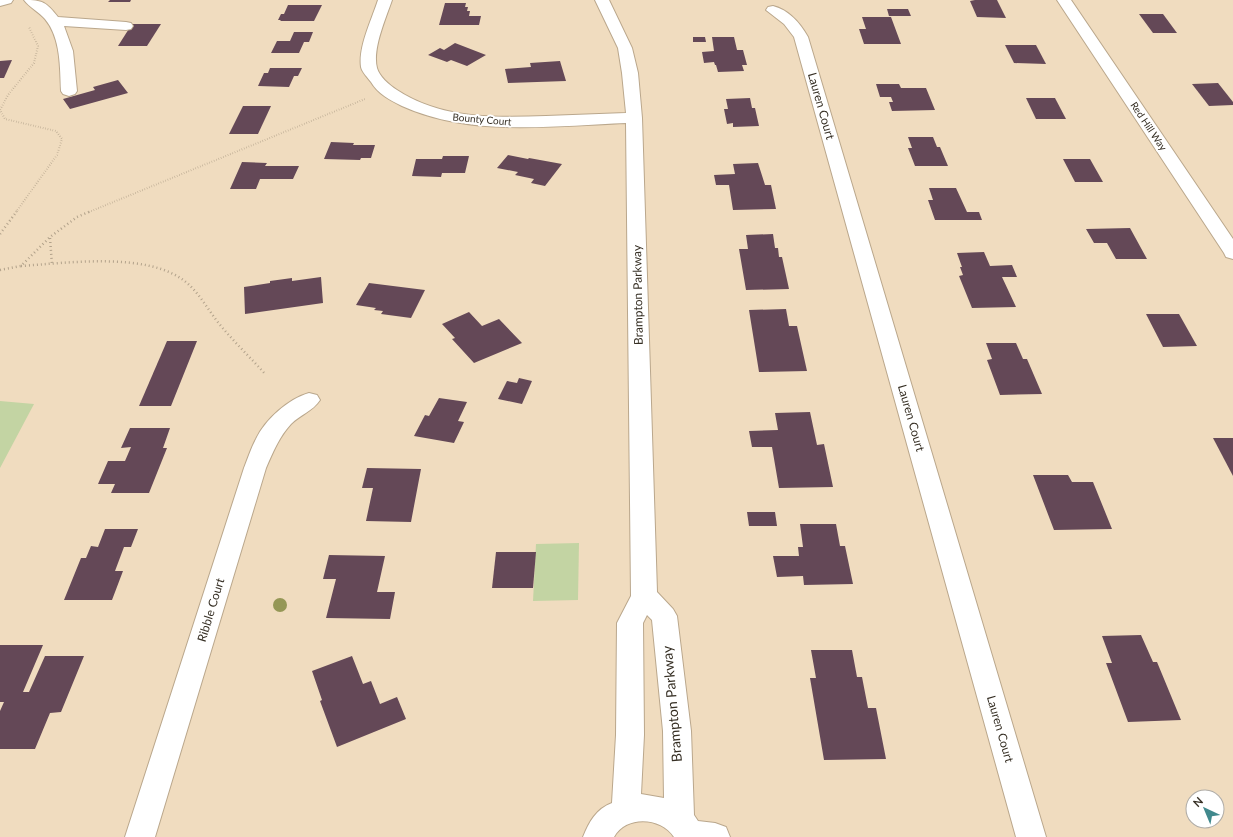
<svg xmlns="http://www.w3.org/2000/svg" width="1233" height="837" viewBox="0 0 1233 837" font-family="Lato,sans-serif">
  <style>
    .green { fill: #c3d4a3 }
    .building { fill: #644857 }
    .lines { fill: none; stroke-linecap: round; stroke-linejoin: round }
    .minor-casing { stroke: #baa78c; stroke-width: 2 }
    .path-far1 { stroke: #b2a28b; stroke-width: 2; stroke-dasharray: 0.5 2; stroke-linecap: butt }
    .path { stroke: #b2a28b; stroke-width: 2.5; stroke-dasharray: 1 3; stroke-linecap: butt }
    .minor { fill: #fff; fill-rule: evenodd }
    .tree { fill: #959756 }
    .labels { text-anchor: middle; stroke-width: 4; stroke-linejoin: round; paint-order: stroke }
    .far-street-label { font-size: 10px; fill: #362f24; stroke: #fff }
    .street-label { font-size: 12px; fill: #362f24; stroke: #fff }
    .near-street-label { font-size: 14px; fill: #362f24; stroke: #fff }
  </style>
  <rect width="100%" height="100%" fill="#f0dcbf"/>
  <g class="green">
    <polygon points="0,401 34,404 0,468"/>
    <polygon points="579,543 578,600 533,601 536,544"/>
  </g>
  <g class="building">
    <polygon points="110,0 131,0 130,2 108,2"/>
    <polygon points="975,0 997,0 1006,18 977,17 970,1"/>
    <polygon points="445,3 466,3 465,7 468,7 467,11 470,11 469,16 481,16 479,25 439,25"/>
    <polygon points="288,5 322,5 314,21 280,21 281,20 278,20 281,14 284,14"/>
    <polygon points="887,9 908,9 911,16 889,16"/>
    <polygon points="1139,14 1163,14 1177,33 1153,33"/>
    <polygon points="862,17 891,17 901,44 864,44 859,29 866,29"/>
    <polygon points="132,24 161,24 147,46 118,46"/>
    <polygon points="294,32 313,32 309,42 304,42 299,53 271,53 277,41 290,41"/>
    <polygon points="693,37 705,37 706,42 693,42"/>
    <polygon points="712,37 734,37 737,50 743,50 747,65 742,65 744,71 718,72 716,65 715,65 714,62 704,63 702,52 714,51"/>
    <polygon points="455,43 486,55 467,66 451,60 447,62 428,55 440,48 444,50"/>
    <polygon points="1005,45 1036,45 1046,64 1014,63"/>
    <polygon points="12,60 4,78 0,78 0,61"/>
    <polygon points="560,61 566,81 508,83 505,69 531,67 530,63"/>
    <polygon points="270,68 302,68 298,76 294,76 289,87 258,86 264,73 268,73"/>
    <polygon points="118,80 128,93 70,109 63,99 95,90 93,87"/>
    <polygon points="1218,83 1233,102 1233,105 1209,106 1192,84"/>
    <polygon points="876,84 899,84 901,88 926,88 935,110 892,111 889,102 893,102 891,97 880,97"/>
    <polygon points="750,98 752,108 755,108 759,126 733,127 733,123 727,124 724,109 728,109 726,99"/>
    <polygon points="1026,98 1055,98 1066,119 1036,119"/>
    <polygon points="243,106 271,106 258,134 229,134"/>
    <polygon points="908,137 933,137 937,147 940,147 948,166 915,166 908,148 912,148"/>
    <polygon points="331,142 354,143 353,145 375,145 371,158 361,158 360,160 324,159"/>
    <polygon points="508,155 528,159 529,158 562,164 545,186 531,183 534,179 515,175 518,172 497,168"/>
    <polygon points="443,156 469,156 465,173 442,173 441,177 412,176 416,159 442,159"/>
    <polygon points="1063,159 1090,159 1103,182 1075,182"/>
    <polygon points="242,162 267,163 265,166 299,166 293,179 260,179 256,189 230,189"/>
    <polygon points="758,163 765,185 771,185 776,209 733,210 729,185 716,185 714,175 735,174 733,164"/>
    <polygon points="929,188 956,188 967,212 979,212 982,220 935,220 928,200 933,200"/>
    <polygon points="1130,228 1147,259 1116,259 1107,243 1094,243 1086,229"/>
    <polygon points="773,234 775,248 778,248 779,257 782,257 789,289 746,290 739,249 748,249 746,235"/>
    <polygon points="984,252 990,266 1012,265 1017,277 1002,277 1016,307 972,308 959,276 963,275 960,267 962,267 957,253"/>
    <polygon points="321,277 323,303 245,314 244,287 270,283 270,281 292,278 292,281"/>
    <polygon points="369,283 425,290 411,318 381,314 383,311 374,310 376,308 356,305"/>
    <polygon points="786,309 789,326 797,326 807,371 759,372 749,310"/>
    <polygon points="469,312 482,326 499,319 522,343 474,363 452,339 455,338 442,324"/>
    <polygon points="1146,314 1179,314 1197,346 1163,347"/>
    <polygon points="167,341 197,341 171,406 139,406"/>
    <polygon points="986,343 1016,343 1023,359 1027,359 1042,394 1000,395 987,360 992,359"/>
    <polygon points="519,378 532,381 522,404 498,399 507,381 517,383"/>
    <polygon points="439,398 467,402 458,421 464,422 454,443 414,436 425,415 429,416"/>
    <polygon points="810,412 817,445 824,444 833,487 779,488 772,447 752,447 749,431 778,430 775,413"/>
    <polygon points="130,428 170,428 163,448 167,448 149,493 111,493 115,484 98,484 108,461 125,461 131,447 121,448"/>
    <polygon points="1213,438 1233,438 1233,476"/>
    <polygon points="367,468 421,469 411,522 366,521 373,488 362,488"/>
    <polygon points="1033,475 1068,475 1072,482 1093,482 1112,529 1054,530"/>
    <polygon points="747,512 775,512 777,526 749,526"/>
    <polygon points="800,524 836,524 840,546 845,546 853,584 804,585 803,576 777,577 773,556 799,556 798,547 803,547"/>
    <polygon points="105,529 138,529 131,547 124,547 115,571 123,571 112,600 64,600 81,558 86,558 91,546 98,547"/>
    <polygon points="496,552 536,552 533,588 492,588"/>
    <polygon points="329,555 385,556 377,592 395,592 390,619 326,618 336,579 323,579"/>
    <polygon points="1141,635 1153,662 1157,662 1181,720 1128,722 1106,663 1112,663 1102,636"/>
    <polygon points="0,645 43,645 23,692 29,692 45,656 84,656 61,712 50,713 35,749 0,749 0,711 4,702 0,702"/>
    <polygon points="811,650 852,650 857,677 862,677 868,708 876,708 886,759 824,760 810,678 816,678"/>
    <polygon points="352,656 363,684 371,681 380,704 397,697 406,719 337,747 320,701 322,700 312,671"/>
  </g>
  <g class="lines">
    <g class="minor-casing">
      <g id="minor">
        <polygon points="0,0 13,0 11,3 0,6"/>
        <path d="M24 0C43 0 46 2 58 17L126 22 131 23 133 26 131 29 126 30 64 26 73 51 77 91 75 94 69 96 63 94 61 91C60 68 61 38 45 19 39 12 29 7 24 0Z"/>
        <path d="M378 0H392C386 18 372 49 377 68 379 76 389 85 397 90 441 119 495 118 546 116 573 115 599 114 626 113L622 73 618 48 595 0H609L632 48 638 73 642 118 657 592 673 609 677 616 691 731 694 815 698 821 715 823 726 827 730 837H674C661 817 626 815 614 837H583C589 822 596 809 612 803L616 735 617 623 631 596 626 123C553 126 470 137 402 106 390 100 378 94 371 82 368 78 362 72 361 67 358 47 372 19 378 0ZM647 615 652 620 663 731 664 798 641 794 644 735 643 623Z"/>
        <polygon points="1057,0 1071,0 1233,239 1233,259 1226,257 1224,253"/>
        <path d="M773 6C789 10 800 23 808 37L1046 837H1016L794 37 784 24 766 10 768 7Z"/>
        <path d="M309 393 317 395 320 400C313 411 300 415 291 424 279 437 273 452 266 468L155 837H125L244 468C248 458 251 448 256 439 265 420 288 399 309 393Z"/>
      </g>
    </g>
    <g class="path-far1">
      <polyline points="16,212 57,155 62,139 56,131 5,119 0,110 8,95 34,63 38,46 29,27"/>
      <polyline points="89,212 365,99"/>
    </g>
    <g class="path">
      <polyline points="0,234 17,211"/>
      <polyline points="50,238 52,265"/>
      <path d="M21 266C67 263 150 251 187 283 201 295 209 312 221 326 235 343 251 358 266 375"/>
      <polyline points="0,270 21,266 50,237 77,217 91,211"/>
    </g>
    <use href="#minor" class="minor"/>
  </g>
  <circle class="tree" cx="280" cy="605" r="7"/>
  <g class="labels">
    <g class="far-street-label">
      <text transform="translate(482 119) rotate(5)" y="4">Bounty Court</text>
      <text transform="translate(1149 126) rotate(56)" y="4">Red Hill Way</text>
    </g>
    <g class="street-label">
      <text transform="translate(821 106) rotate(74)" y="4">Lauren Court</text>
      <text transform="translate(638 295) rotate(-91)" y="4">Brampton Parkway</text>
      <text transform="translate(911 418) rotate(74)" y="4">Lauren Court</text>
      <text transform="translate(211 610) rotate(-73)" y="4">Ribble Court</text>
      <text transform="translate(1000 729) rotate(74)" y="4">Lauren Court</text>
    </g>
    <g class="near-street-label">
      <text transform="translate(672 704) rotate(-95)" y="5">Brampton Parkway</text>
    </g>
  </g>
  <g transform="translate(1205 809) rotate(316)"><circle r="19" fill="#ffffff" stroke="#afaca7"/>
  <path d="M0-3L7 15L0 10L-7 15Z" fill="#41898d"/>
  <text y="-6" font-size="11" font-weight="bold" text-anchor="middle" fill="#362f24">N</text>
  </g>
</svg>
